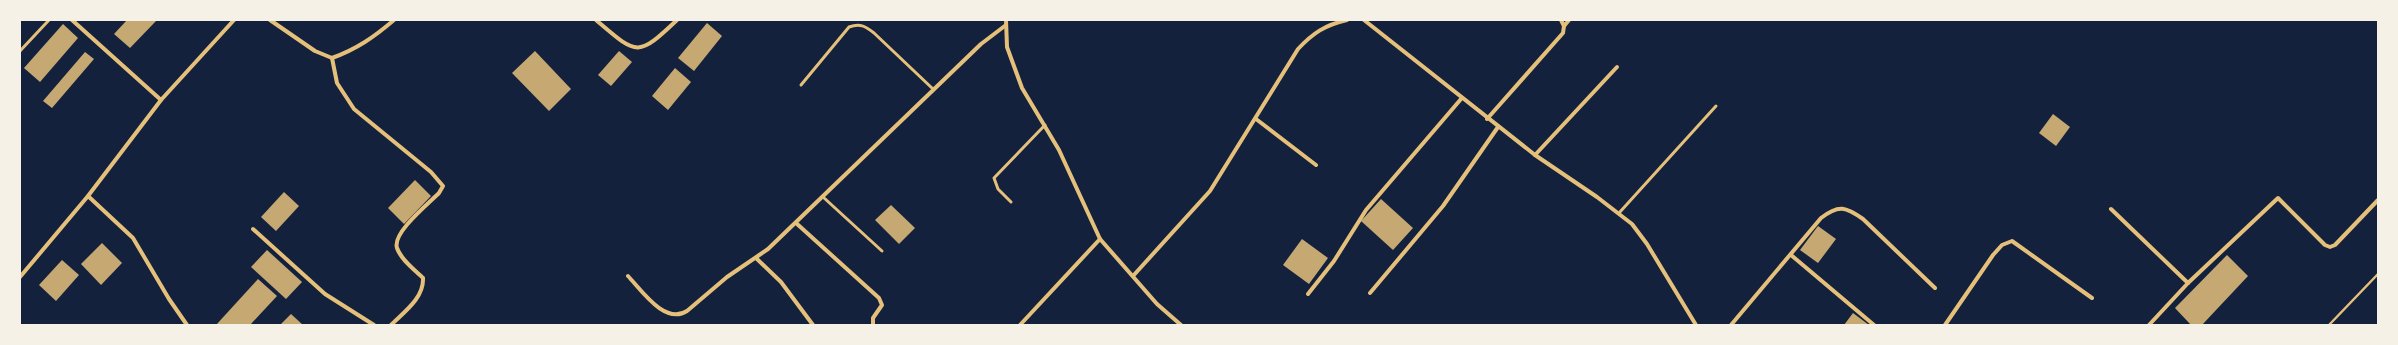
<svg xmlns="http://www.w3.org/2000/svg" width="2398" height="345" viewBox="0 0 2398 345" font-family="Karla,sans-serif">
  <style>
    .building { fill: #c6a872 }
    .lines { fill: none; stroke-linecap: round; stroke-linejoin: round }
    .path { stroke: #e5c07b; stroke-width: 2.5 }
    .service { stroke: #e5c07b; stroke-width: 3 }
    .minor { stroke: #e5c07b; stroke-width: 4 }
  </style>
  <rect width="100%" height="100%" fill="#14213d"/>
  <g class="building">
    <polygon points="127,20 157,20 130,48 114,34"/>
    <polygon points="707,23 722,36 694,71 678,58"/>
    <polygon points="63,24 78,38 40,82 24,68"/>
    <polygon points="535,51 571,89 549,111 512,73"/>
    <polygon points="619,51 632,62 611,86 598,75"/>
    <polygon points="85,52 94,59 52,108 43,101"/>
    <polygon points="675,68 691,82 668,110 652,96"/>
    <polygon points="2053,114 2070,127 2056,146 2039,133"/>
    <polygon points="415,180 431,196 404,224 388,208"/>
    <polygon points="284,192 299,206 276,231 261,217"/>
    <polygon points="1381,199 1413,228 1393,250 1361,221"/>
    <polygon points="891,205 915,228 899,244 875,220"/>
    <polygon points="1818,226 1836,239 1818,263 1800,250"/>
    <polygon points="1302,239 1328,258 1309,284 1283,265"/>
    <polygon points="102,243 122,263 101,285 81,264"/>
    <polygon points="267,250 302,282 286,299 251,267"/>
    <polygon points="2227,255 2248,276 2202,325 2191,325 2175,308"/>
    <polygon points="62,260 79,275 56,301 39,285"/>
    <polygon points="258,279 277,296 250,325 216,325"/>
    <polygon points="1853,313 1869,325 1844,325"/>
    <polygon points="291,314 303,325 280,325"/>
  </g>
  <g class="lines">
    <polyline class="path" points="2329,325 2378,274"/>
    <g class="service">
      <polyline points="20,51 49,20"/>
      <path d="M801 85 849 27C860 23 865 26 874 33L933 89"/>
      <polyline points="823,197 882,251"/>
      <polyline points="1011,202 998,189 994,178 1045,125"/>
      <polyline points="1619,213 1716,106"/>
    </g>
    <g class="minor">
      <polyline points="72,20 161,100"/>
      <path d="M270 20 315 51 332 58C357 49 374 37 394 20"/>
      <path d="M596 20C637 55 637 58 677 20"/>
      <polyline points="1006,20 1007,47 1022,88 1059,150 1100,239 1157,304 1181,325"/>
      <polyline points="1364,20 1535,155 1597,197 1632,224 1647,244 1696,325"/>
      <polyline points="1564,26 1569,20"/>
      <path d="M332 58 337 83 354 109 431 172 443 186 439 193C428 204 392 233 397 248 401 260 415 270 423 278 424 298 404 312 391 325"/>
      <polyline points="1256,119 1316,165"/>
      <polyline points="1487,119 1563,33 1564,26 1561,20"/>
      <polyline points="1535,155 1617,67"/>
      <polyline points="88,196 133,238 169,299 187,325"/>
      <polyline points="2111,209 2188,283 2278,198 2325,245 2330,247 2335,245 2378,200"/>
      <polyline points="796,223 879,298 882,305 873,318 873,325"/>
      <polyline points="253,229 325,294 374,325"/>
      <polyline points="1791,255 1874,325"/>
      <polyline points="756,258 781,282 813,325"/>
      <path d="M628 276C642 291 665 325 687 311L727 277 768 249 981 44 1006 25"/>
      <path d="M1133 276 1210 191 1298 49C1313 33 1325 25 1347 20"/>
      <polyline points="20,277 88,196 161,100 234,20"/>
      <polyline points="1370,293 1443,206 1498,127"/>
      <polyline points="1308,294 1334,261 1366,210 1461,99"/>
      <polyline points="1020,325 1100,239"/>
      <path d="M1731 325 1821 218C1839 204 1846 207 1863 219L1935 288"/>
      <polyline points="1945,325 1993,255 2002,245 2012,241 2092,298"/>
      <polyline points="2149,325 2188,283"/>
    </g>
  </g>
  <rect width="2398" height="345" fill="none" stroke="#f6f1e7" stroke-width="42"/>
</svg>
